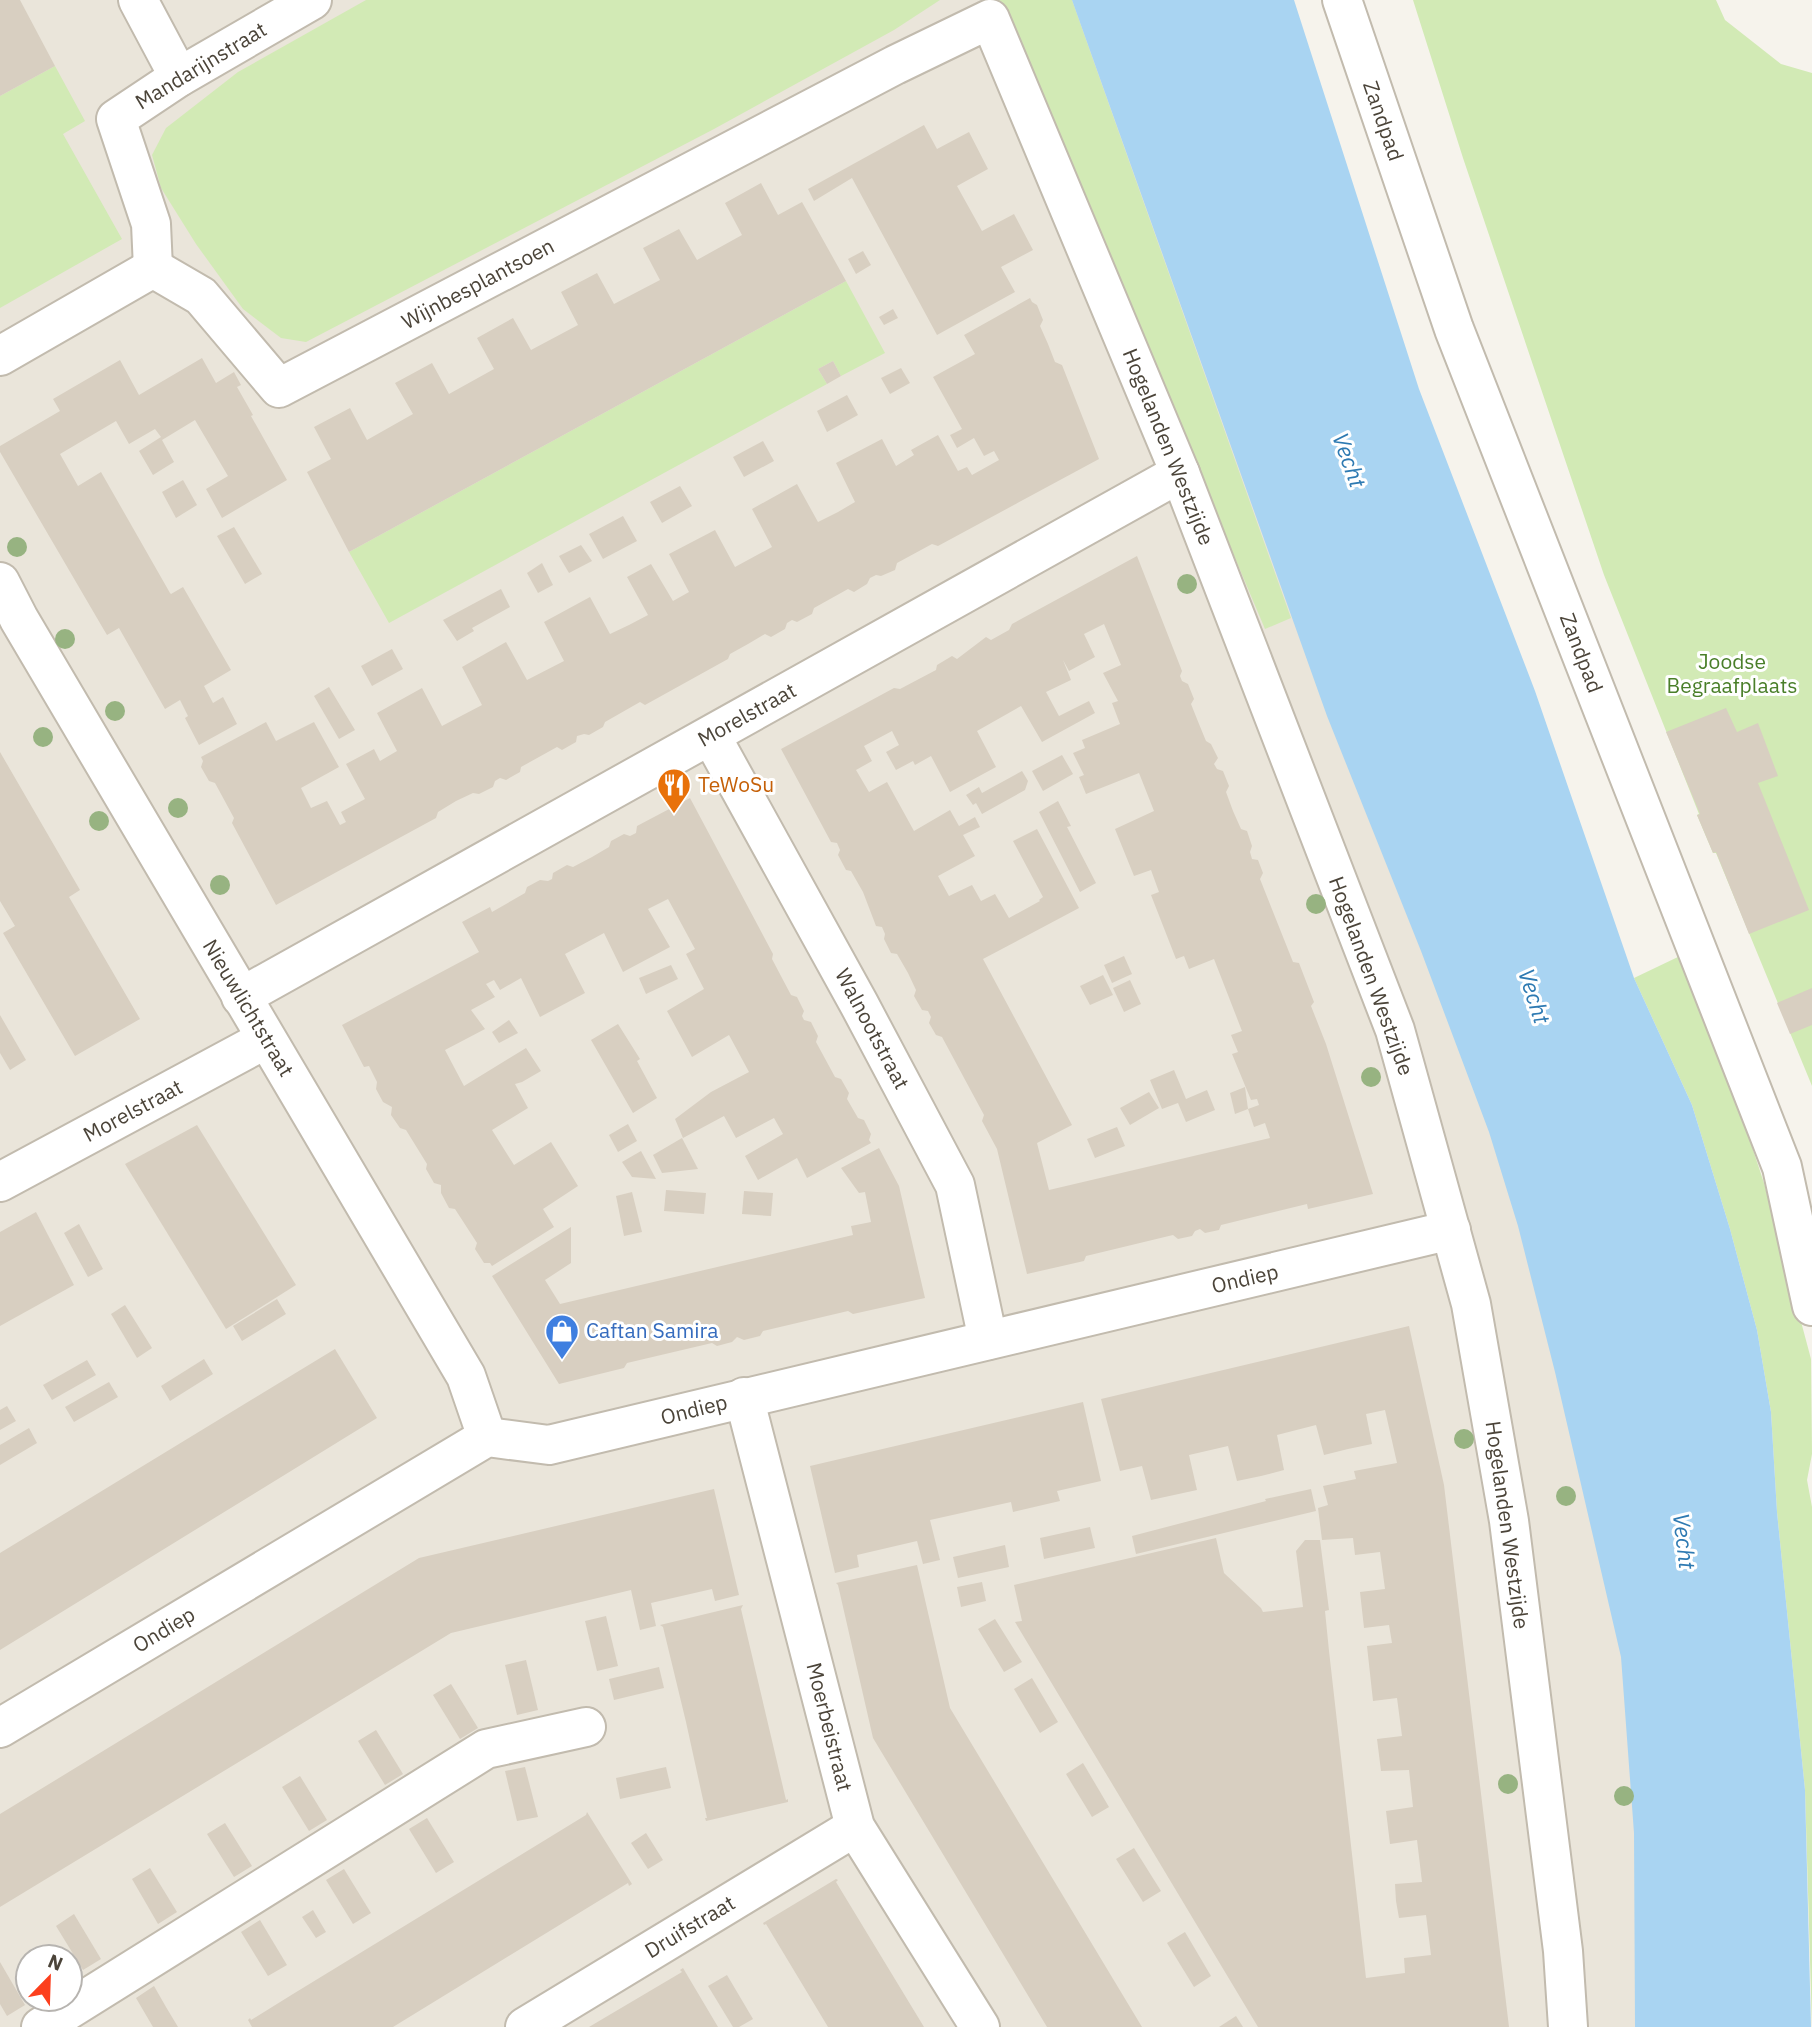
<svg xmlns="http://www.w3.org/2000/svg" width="1812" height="2027" viewBox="0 0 1812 2027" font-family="'IBM Plex Sans',sans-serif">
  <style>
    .residential { fill: #eae5da; fill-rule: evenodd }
    .green { fill: #d2eab5 }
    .water { fill: #a9d4f2 }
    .building { fill: #d8cfc1; fill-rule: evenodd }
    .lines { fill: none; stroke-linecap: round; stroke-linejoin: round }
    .minor-casing { stroke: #c2bbae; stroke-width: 42 }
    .minor { stroke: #fff; stroke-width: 38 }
    .tree { fill: #97b381 }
    .labels { text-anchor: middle; stroke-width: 6; stroke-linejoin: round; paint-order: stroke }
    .street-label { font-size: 21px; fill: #4b4439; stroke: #fff }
    .park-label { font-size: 21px; fill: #4a7f2a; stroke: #fff }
    .food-label { font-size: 21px; fill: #c56008; stroke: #fff; text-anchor: start }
    .shop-label { font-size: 21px; fill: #366cbe; stroke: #fff; text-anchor: start }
    .water-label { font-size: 23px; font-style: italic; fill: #2e7ab2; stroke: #fff }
  </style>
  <rect width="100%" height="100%" fill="#f6f3ec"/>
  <path class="residential" d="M0 0H1085L1564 1150 1711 2027H0ZM28 1957H70V1999H28Z"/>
  <g class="green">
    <polygon points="366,0 940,0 894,30 714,129 306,342 281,338 243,309 196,244 161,188 152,155 166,128 238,72"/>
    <polygon points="999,0 1072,0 1291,618 1265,629"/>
    <polygon points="1413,0 1716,0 1725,20 1781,64 1812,73 1812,1086 1716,853 1713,853 1697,815 1699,814 1604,575 1463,158"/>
    <polygon points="55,66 85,121 63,134 122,239 0,308 0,96"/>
    <polygon points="846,281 885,353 841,376 833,361 818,369 827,384 389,623 349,552"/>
    <polygon points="1680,956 1724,1062 1764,1183 1811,1359 1812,1454 1807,1480 1812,1507 1812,2027 1805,1790 1777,1512 1771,1412 1757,1330 1730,1229 1692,1105 1634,978"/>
  </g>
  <polygon class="water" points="1072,0 1294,0 1419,389 1535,691 1634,978 1692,1105 1730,1229 1757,1330 1771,1412 1777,1512 1805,1790 1811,2027 1635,2027 1634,1833 1621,1657 1555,1372 1518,1226 1489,1132 1421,951 1327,716"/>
  <g class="building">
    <polygon points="0,0 20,0 55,66 0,96"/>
    <polygon points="924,125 937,149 969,132 988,169 957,186 982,231 1014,214 1033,250 1001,267 1015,292 937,335 852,178 814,201 808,189"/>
    <polygon points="761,183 778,215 802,202 846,281 349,552 307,472 331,459 314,427 350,408 367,440 413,414 395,383 432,363 449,394 494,369 477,338 513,318 531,350 578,325 561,292 597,273 614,304 660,280 643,248 679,229 697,260 742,235 725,203"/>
    <polygon points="863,251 871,265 856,274 848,259"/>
    <polygon points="1030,298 1032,302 1037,305 1043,320 1040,326 1048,344 1055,362 1062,365 1099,459 938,546 932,544 897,563 895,570 881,576 876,575 870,578 867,584 854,592 848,589 814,608 812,614 797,622 792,620 787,623 785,629 771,637 765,634 748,644 730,654 728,659 645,705 640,702 605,722 603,727 589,735 584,734 577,736 576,742 562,750 557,747 521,767 520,772 506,780 500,778 495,781 493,787 479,794 473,793 456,801 438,812 436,818 276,905 232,823 234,818 215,783 209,781 201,767 203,761 201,757 266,722 276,741 314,722 339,767 301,788 311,808 327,801 340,825 346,822 341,812 365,799 346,764 374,749 380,761 397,751 377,713 422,688 442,726 482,705 462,667 506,642 527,680 564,661 544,622 590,597 610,634 629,625 648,615 627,577 651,564 673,601 689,592 669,554 715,530 735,567 772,547 752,509 797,484 818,522 838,512 855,502 836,463 882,439 896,466 914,455 911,450 938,435 958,471 967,467 972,475 999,460 994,451 984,456 974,438 957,448 950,435 962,429 933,377 975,354 964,335"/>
    <polygon points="893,309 898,318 884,325 879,317"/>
    <polygon points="202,358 216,383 234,372 241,385 237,387 253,415 251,416 287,480 222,518 206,489 228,476 195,420 162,440 174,462 153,475 139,451 161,437 155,429 129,444 116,421 60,454 78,486 101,472 170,593 171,594 183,587 231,670 204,686 213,703 223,697 237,724 199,745 185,718 188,716 180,700 165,709 119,628 107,635 104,630 0,452 0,446 60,411 53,399 120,360 139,395"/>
    <polygon points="833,361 841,376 827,384 818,369"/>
    <polygon points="901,368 910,383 890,394 881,378"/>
    <polygon points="847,395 858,415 827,432 817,411"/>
    <polygon points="763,441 774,461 744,477 733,457"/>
    <polygon points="183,480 197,505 176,518 162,492"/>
    <polygon points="680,486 692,506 662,523 650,502"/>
    <polygon points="623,516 637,541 603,559 589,534"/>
    <polygon points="234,527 262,574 245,584 217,536"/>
    <polygon points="581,545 592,561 569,573 559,556"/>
    <path d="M1137 556 1182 671 1180 676 1182 681 1188 684 1194 699 1191 704 1199 724 1206 741 1211 744 1218 758 1214 764 1217 769 1223 771 1229 786 1226 792 1233 811 1241 829 1247 831 1252 846 1250 852 1252 859 1258 860 1263 873 1260 879 1293 962 1299 963 1314 1002 1311 1006 1326 1044 1373 1194 1308 1209 1307 1204 1221 1225 1219 1230 1205 1233 1200 1229 1195 1231 1192 1236 1178 1239 1173 1235 1086 1256 1084 1261 1027 1274 997 1149 982 1121 984 1115 942 1037 936 1035 929 1023 931 1017 928 1011 922 1010 914 996 916 990 908 973 897 954 891 953 884 939 885 934 882 927 876 926 863 892 851 871 846 870 838 855 840 850 837 843 831 842 781 749 894 688 900 689 936 670 937 665 952 656 957 659 986 637 991 640 1009 630 1012 624ZM1104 624 1121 665 1103 673 1118 701 1112 703 1120 724 1082 740 1085 748 1073 753 1084 775 1079 777 1086 794 1139 773 1154 811 1115 829 1134 876 1151 870 1159 892 1151 895 1176 959 1184 956 1189 969 1214 959 1242 1031 1231 1035 1238 1052 1232 1054 1251 1100 1257 1099 1259 1105 1248 1109 1254 1127 1265 1123 1270 1138 1049 1190 1037 1143 1072 1125 983 959 1079 908 1037 829 1013 841 1043 897 1039 900 1040 901 1009 918 995 894 981 901 972 885 949 896 938 876 975 856 963 835 980 827 975 817 959 826 950 810 914 831 887 782 869 792 856 770 872 761 864 746 892 731 899 745 886 752 896 770 913 761 915 765 931 756 950 792 996 767 977 731 1021 706 1042 742 1095 713 1089 701 1059 716 1046 692 1071 680 1063 660 1069 671 1095 657 1084 634Z"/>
    <polygon points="542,563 553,585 538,593 527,573"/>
    <polygon points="501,589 510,607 472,628 474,631 457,641 443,620"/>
    <polygon points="392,649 403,669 372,686 361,666"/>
    <polygon points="329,687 355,730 339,739 314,696"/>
    <polygon points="1726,708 1737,732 1758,723 1778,776 1758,783 1809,910 1749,934 1716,852 1713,853 1697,815 1700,814 1666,732"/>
    <polygon points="0,752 80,890 69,897 140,1019 75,1056 3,933 15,926 0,901"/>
    <polygon points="1062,755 1073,774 1043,791 1032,771"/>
    <polygon points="1022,771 1028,781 1025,790 982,814 976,803 973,805 966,795 979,787 982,793"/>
    <polygon points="690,798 773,954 772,959 782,978 791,995 797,997 804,1011 802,1016 804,1020 811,1022 818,1036 816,1042 835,1077 841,1079 849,1093 847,1099 858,1118 864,1120 871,1134 869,1140 871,1143 807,1178 797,1158 758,1180 745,1156 783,1134 774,1118 736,1138 724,1116 683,1138 675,1119 711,1092 749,1072 729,1035 692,1057 667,1011 704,989 686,954 695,949 668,899 648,909 670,947 623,972 604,933 565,954 585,993 540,1017 521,978 500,990 494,980 486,984 495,997 471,1010 485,1029 445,1050 464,1086 526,1048 541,1071 522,1082 515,1084 528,1108 492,1130 514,1165 551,1142 578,1186 543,1209 554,1227 492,1266 490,1263 484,1263 475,1249 477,1243 455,1209 449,1208 441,1193 441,1185 434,1183 426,1169 427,1164 406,1130 400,1128 391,1115 392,1107 383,1102 376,1089 377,1082 369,1066 364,1067 342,1025 479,952 462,922 490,907 492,912 525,893 527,887 540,880 548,881 552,879 553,873 567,865 573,867 592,857 609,847 611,841 624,834 630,836 636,833 637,826"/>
    <polygon points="1058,801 1071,826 1067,827 1096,883 1080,892 1039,812"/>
    <polygon points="1124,956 1132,974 1112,983 1104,965"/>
    <polygon points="671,965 678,979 646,994 639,978"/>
    <polygon points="1103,975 1113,995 1090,1005 1080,986"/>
    <polygon points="1130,980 1141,1004 1124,1012 1113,988"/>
    <polygon points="1812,988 1812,1025 1790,1034 1777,1003"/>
    <polygon points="0,1015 26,1060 10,1070 0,1053"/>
    <polygon points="509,1020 518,1033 499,1043 492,1032"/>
    <polygon points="618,1024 640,1059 637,1061 657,1098 633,1113 591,1040"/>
    <polygon points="1174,1070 1186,1099 1207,1090 1215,1110 1186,1122 1178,1103 1162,1109 1150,1080"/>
    <polygon points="1245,1087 1248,1109 1235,1114 1230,1093"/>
    <polygon points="1149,1092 1159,1108 1130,1125 1120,1108"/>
    <polygon points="628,1124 637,1141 618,1152 609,1135"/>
    <polygon points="197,1125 296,1285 226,1329 125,1164"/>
    <polygon points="1117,1127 1125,1146 1095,1158 1087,1139"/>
    <polygon points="682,1138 698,1169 662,1173 653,1155"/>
    <polygon points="879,1148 899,1186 925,1298 853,1314 848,1311 763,1331 760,1336 744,1340 737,1337 732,1342 717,1346 712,1343 627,1363 624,1368 559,1384 492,1276 571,1227 571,1263 545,1280 560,1304 853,1235 851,1226 871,1222 865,1192 859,1193 841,1168"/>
    <polygon points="641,1151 656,1179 632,1177 622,1162"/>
    <polygon points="666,1190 706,1193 704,1214 664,1211"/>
    <polygon points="744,1191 773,1193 771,1216 742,1214"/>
    <polygon points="632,1192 642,1232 624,1236 616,1196"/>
    <polygon points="36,1212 74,1285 0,1326 0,1232"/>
    <polygon points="79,1224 103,1269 88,1277 64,1233"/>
    <polygon points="277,1299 286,1314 242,1341 233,1326"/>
    <polygon points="125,1305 152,1348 137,1358 111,1314"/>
    <polygon points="1409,1326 1444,1485 1509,2027 1258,2027 1015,1622 1022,1621 1014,1585 1216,1538 1224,1573 1261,1608 1263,1612 1303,1607 1296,1551 1305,1540 1320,1540 1329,1610 1325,1611 1329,1651 1366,1978 1405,1973 1404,1958 1431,1955 1426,1915 1399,1918 1396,1901 1395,1884 1422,1882 1417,1840 1390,1844 1386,1811 1413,1807 1409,1770 1381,1771 1377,1739 1402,1736 1397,1698 1373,1701 1367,1646 1392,1643 1389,1625 1364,1628 1360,1592 1385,1589 1380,1552 1355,1555 1353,1538 1322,1540 1318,1508 1328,1505 1323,1486 1356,1479 1354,1471 1397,1463 1385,1410 1366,1414 1372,1444 1348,1449 1324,1455 1316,1425 1277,1435 1284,1470 1261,1476 1237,1481 1228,1446 1189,1455 1197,1490 1151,1500 1142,1466 1120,1471 1101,1399"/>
    <polygon points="335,1349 377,1418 0,1650 0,1553"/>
    <polygon points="204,1359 213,1374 170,1401 161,1386"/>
    <polygon points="87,1360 96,1375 52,1400 43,1385"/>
    <polygon points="109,1382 118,1397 74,1422 65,1407"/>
    <polygon points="1083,1402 1101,1481 1057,1491 1060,1501 1013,1512 1011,1502 930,1520 940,1560 923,1564 917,1541 857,1555 859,1567 835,1573 810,1466"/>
    <polygon points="7,1406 16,1421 0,1430 0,1410"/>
    <polygon points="29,1428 37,1443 0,1465 0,1445"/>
    <polygon points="714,1489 739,1595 715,1601 712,1589 651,1603 656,1626 640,1630 631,1590 451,1633 0,1907 0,1814 419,1558"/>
    <polygon points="1311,1489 1316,1511 1136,1554 1132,1536 1266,1501 1265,1499"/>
    <polygon points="1090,1527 1095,1548 1044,1559 1040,1538"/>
    <polygon points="1005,1545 1009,1567 958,1578 953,1557"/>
    <polygon points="917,1565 950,1708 1142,2027 1047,2027 873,1738 838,1585 836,1583"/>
    <polygon points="982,1582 986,1601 961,1607 957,1587"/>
    <polygon points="743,1605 741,1609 786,1800 788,1799 788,1802 706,1821 705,1818 707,1818 686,1722 663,1627 660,1625"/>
    <polygon points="606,1616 618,1666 597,1671 585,1621"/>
    <polygon points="995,1619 1022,1662 1004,1672 978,1629"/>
    <polygon points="526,1660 538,1710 517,1715 505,1665"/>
    <polygon points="659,1667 664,1688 614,1700 609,1679"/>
    <polygon points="1032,1678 1058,1722 1040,1733 1014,1689"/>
    <polygon points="451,1684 478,1728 460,1739 433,1695"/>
    <polygon points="376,1730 403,1774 385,1785 358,1741"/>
    <polygon points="1083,1763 1109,1807 1092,1817 1066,1774"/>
    <polygon points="525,1767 538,1817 517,1821 505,1771"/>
    <polygon points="666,1767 671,1788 620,1799 616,1778"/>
    <polygon points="300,1776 327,1820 309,1831 282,1787"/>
    <polygon points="587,1812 632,1884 629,1886 628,1883 393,2027 252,2027 248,2020 250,2018 251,2020 293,1994 586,1815"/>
    <polygon points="427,1818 454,1862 436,1873 409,1829"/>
    <polygon points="225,1823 252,1866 234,1877 207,1834"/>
    <polygon points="646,1833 663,1860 648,1869 631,1843"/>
    <polygon points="1134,1848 1161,1891 1143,1902 1116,1859"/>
    <polygon points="150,1868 177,1912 158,1924 132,1879"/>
    <polygon points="344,1869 371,1913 353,1924 326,1880"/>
    <polygon points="836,1879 838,1880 836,1882 924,2027 828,2027 766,1924 764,1925 763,1923"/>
    <polygon points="313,1910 326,1932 316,1938 302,1917"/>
    <polygon points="74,1914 101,1959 83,1970 56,1926"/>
    <polygon points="260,1920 287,1965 268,1976 241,1932"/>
    <polygon points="1185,1932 1211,1976 1194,1987 1167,1943"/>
    <polygon points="0,1962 25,2005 7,2016 0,2004"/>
    <polygon points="683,1968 718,2027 589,2027 682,1972 680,1970"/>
    <polygon points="727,1975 753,2019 739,2027 733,2027 708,1986"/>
    <polygon points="154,1986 166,2007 178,2027 153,2027 136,1998"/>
    <polygon points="1236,2016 1243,2027 1219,2027"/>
  </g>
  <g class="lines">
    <g class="minor-casing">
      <g id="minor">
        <polyline points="138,0 179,77"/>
        <polyline points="1342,0 1454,329 1782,1167 1812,1306"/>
        <polyline points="153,268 151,224 116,119 179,77 312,0"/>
        <polyline points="0,356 153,268 201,296 279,388 895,65 990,19 1180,473 1395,1030 1471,1304 1509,1521 1563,1951 1568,2027"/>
        <polyline points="0,582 19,619 466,1376 487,1437"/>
        <polyline points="711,736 859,1004 955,1185 988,1340"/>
        <polyline points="241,997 1180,473"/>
        <polyline points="0,1182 266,1039"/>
        <polyline points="744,1397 855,1827 980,2027"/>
        <polyline points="0,1728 487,1437 549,1445 1451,1230"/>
        <polyline points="41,2027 486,1749 586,1727"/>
        <polyline points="525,2027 855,1827"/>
      </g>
    </g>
    <use href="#minor" class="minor"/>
  </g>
  <g class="tree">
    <circle cx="17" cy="547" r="10"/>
    <circle cx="1187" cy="584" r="10"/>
    <circle cx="65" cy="639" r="10"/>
    <circle cx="115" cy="711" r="10"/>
    <circle cx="43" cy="737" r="10"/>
    <circle cx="178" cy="808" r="10"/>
    <circle cx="99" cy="821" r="10"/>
    <circle cx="220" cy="885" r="10"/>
    <circle cx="1316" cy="904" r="10"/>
    <circle cx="1371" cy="1077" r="10"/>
    <circle cx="1464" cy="1439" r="10"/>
    <circle cx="1566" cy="1496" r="10"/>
    <circle cx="1508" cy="1784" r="10"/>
    <circle cx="1624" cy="1796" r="10"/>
  </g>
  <defs>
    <g id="restaurant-pin" transform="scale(1.75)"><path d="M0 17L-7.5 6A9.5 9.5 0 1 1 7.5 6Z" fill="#e8710a" stroke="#fff"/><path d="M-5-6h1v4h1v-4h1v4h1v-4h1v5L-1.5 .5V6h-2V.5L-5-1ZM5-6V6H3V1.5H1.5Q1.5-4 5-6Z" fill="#fff"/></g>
    <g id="shop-pin" transform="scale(1.75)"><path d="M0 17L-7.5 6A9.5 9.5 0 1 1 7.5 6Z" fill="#3f7fe0" stroke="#fff"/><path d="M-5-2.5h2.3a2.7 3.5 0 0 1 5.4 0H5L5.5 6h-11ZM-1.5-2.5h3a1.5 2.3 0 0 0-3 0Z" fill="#fff"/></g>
  </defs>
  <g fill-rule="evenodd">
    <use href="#restaurant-pin" x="674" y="785"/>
    <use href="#shop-pin" x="562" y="1331"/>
  </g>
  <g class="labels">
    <g class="street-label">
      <text transform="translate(201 66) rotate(-31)" y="7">Mandarijnstraat</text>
      <text transform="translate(1383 121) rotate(71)" y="7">Zandpad</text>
      <text transform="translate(478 284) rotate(-28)" y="7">Wijnbesplantsoen</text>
      <text transform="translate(1168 447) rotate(68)" y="7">Hogelanden Westzijde</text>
      <text transform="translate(1581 653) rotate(69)" y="7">Zandpad</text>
      <text transform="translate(747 715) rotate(-29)" y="7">Morelstraat</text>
      <text transform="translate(1371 976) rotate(70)" y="7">Hogelanden Westzijde</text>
      <text transform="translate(248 1008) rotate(59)" y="7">Nieuwlichtstraat</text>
      <text transform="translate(872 1029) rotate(62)" y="7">Walnootstraat</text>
      <text transform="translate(133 1111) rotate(-28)" y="7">Morelstraat</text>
      <text transform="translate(1245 1279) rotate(-13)" y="7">Ondiep</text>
      <text transform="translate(694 1410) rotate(-14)" y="7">Ondiep</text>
      <text transform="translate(1507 1525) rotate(82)" y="7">Hogelanden Westzijde</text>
      <text transform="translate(164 1630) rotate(-31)" y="7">Ondiep</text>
      <text transform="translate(829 1727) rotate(76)" y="7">Moerbeistraat</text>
      <text transform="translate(690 1927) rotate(-31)" y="7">Druifstraat</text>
    </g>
    <g class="park-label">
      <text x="1732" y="669">Joodse<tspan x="1732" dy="24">Begraafplaats</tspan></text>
    </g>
    <g class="food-label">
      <text x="698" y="792">TeWoSu</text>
    </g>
    <g class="shop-label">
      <text x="586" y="1338">Caftan Samira</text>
    </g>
    <g class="water-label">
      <text transform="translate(1349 460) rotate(70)" y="8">Vecht</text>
      <text transform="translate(1534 996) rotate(72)" y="8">Vecht</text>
      <text transform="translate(1684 1541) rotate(83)" y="8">Vecht</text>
    </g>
  </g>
  <g transform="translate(49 1978) rotate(23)"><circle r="33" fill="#ffffff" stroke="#b7b4b0" stroke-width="2"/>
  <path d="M0-5L12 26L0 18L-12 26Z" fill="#fc3f1d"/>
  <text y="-10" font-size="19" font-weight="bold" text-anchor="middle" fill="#4b4439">N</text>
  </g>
</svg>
